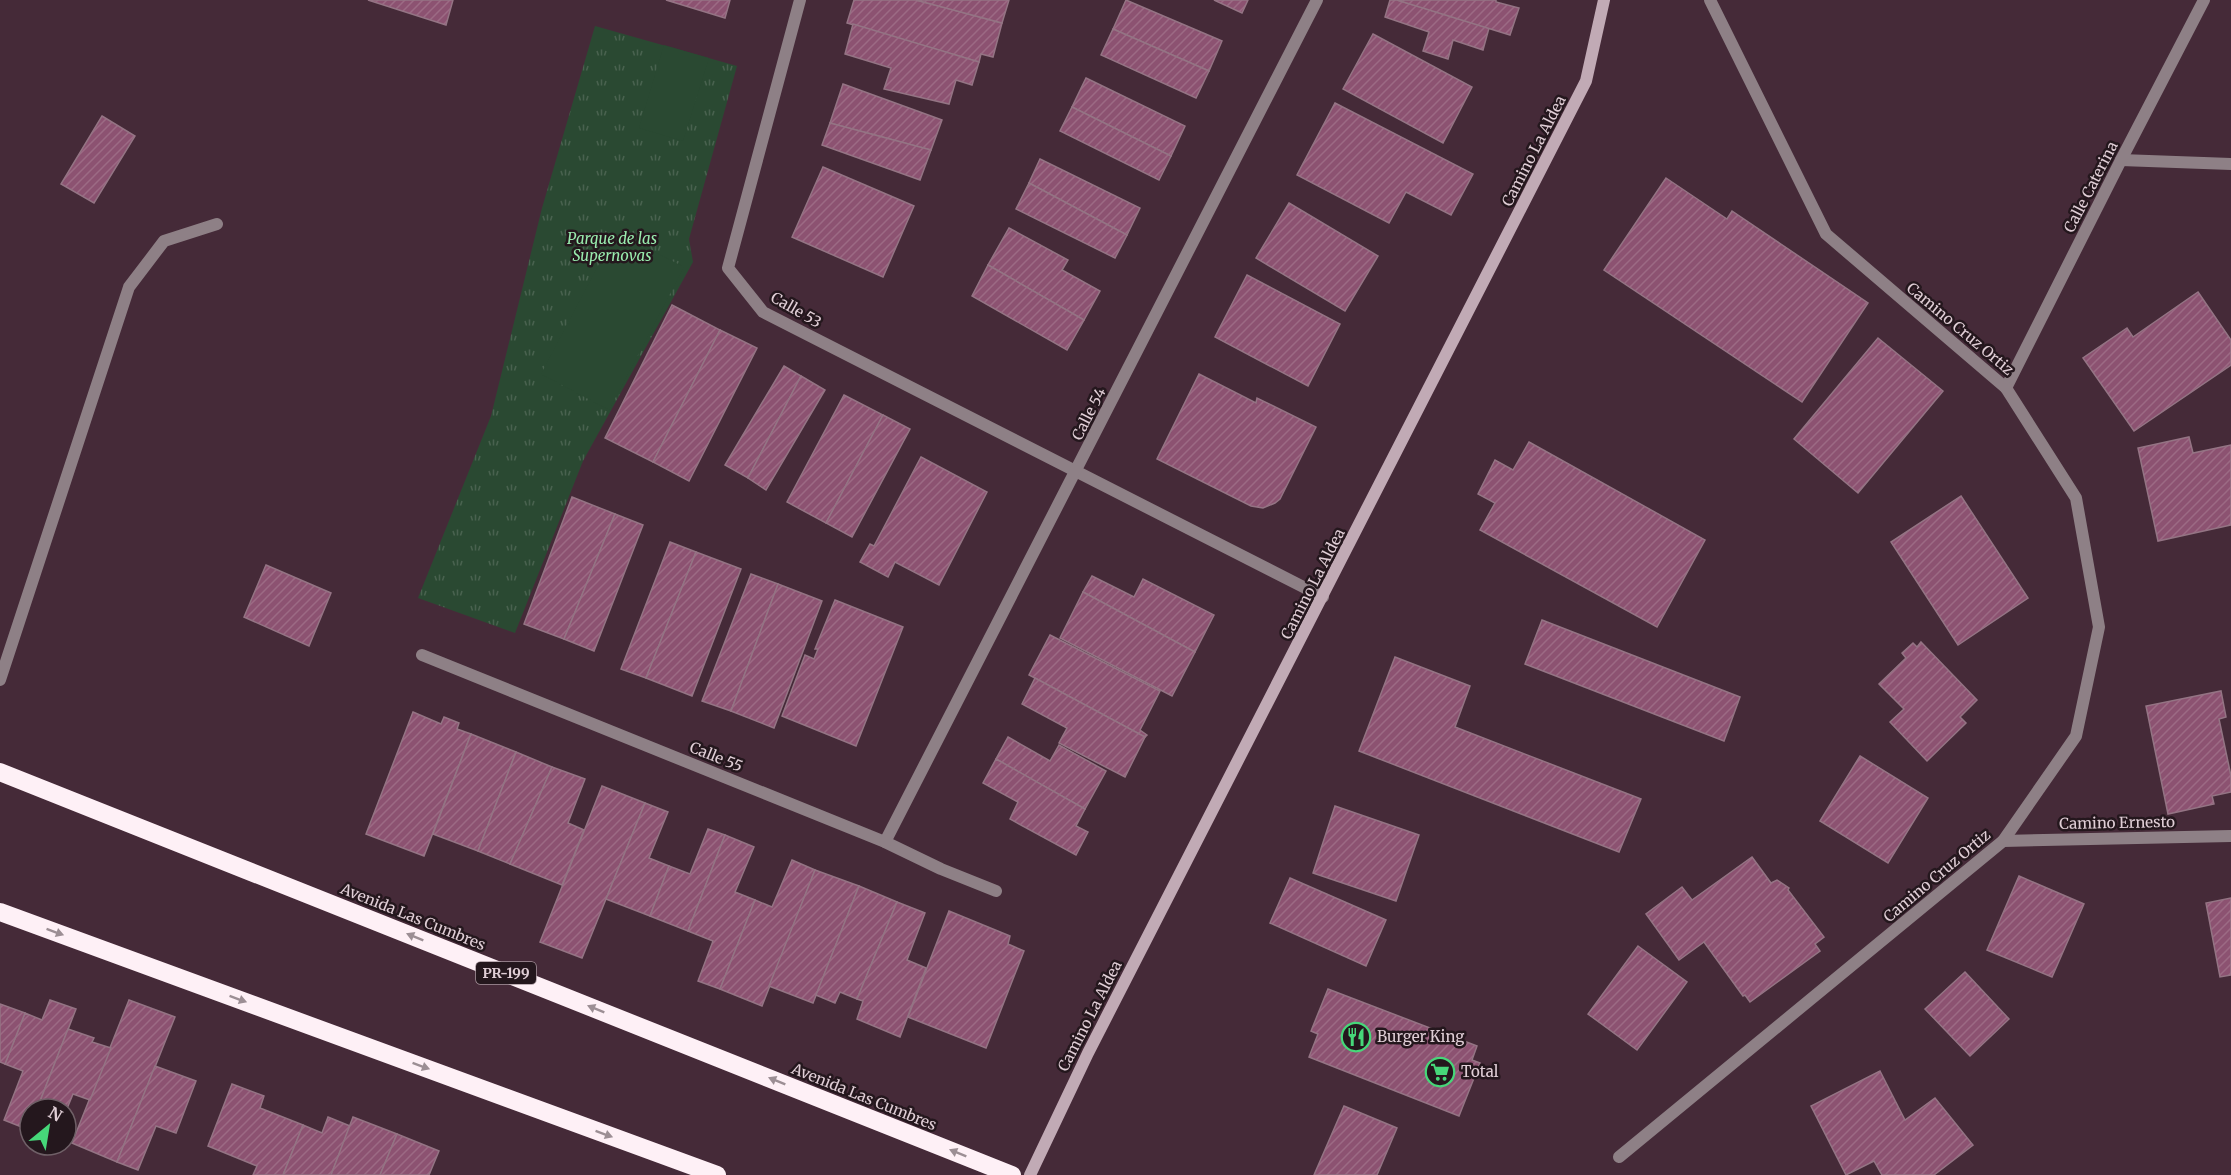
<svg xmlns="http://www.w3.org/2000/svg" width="2231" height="1175" viewBox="0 0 2231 1175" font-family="Merriweather,serif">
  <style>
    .grass { fill: url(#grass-tufts) }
    .garden { fill: #2a4932 }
    .building { fill: url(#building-hatch); stroke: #947484; stroke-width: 1.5 }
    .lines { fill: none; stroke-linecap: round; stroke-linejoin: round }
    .street { stroke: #8e8086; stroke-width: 12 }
    .secondary { stroke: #c1aab5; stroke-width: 12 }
    .highway { stroke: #fef0f6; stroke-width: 18 }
    .oneway { fill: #9c8e94 }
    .labels { text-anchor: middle; stroke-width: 5; stroke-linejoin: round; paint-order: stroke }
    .shield { fill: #24171d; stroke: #a8979e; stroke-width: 1.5 }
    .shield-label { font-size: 14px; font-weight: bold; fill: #e0ced6 }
    .street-label { font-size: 15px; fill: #e0ced6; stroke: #24171d }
    .park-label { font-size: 15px; font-style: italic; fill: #99ecae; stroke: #24171d }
    .poi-label { font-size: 15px; fill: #e0ced6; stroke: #24171d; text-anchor: start }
  </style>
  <defs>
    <pattern id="grass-tufts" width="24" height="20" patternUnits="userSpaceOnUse" patternTransform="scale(1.5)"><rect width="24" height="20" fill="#2a4932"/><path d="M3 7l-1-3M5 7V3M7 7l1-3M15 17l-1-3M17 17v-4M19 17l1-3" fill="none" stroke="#49624f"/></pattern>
    <pattern id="building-hatch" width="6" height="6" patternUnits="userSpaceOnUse" patternTransform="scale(1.5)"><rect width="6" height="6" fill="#8c5271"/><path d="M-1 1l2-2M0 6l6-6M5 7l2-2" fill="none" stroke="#9c6a84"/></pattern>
  </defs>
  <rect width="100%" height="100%" fill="#452a38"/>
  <polygon class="grass" points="595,26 737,66 689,239 693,262 583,461 515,633 418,598 491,416 542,208"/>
  <g class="garden">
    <polygon points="664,45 709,58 683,141 639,128"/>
    <polygon points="616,232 684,267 609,410 541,374"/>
  </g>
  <g class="building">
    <polygon points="368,0 453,0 446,25"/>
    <polygon points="666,0 730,0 725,18"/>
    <polygon points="854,0 916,0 1002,23 993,57 981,54 979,62 847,23"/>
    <polygon points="916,0 1009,0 1002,23"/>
    <polygon points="1126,0 1222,41 1209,71 1113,29"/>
    <polygon points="1214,0 1248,0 1242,13"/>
    <polygon points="1390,0 1397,0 1489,28 1483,50 1453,40 1448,59 1423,51 1429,32 1385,17"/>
    <polygon points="1397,0 1496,0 1496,2 1519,8 1510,35"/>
    <polygon points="853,24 979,62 972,85 956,80 949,104 884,89 891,68 845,54"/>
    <polygon points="1113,29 1209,71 1196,98 1101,55"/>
    <polygon points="1373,34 1472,87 1443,143 1343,89"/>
    <polygon points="1086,78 1185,126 1171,156 1072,107"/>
    <polygon points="843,84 942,120 931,150 830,123"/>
    <polygon points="1335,103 1473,174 1451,215 1406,192 1389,223 1297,175"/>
    <polygon points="1072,107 1171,156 1159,180 1060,131"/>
    <polygon points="102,116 135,136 94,203 61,184"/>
    <polygon points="830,123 931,150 920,180 822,145"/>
    <polygon points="1040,159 1140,208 1127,235 1029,183"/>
    <polygon points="823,167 914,206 883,277 792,237"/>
    <polygon points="1666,178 1727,219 1732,211 1868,303 1802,402 1604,270"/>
    <polygon points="1029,183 1127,235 1115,258 1016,209"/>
    <polygon points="1289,203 1378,256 1345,311 1256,258"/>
    <polygon points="1009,228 1068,260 1062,270 1100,291 1084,320 988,265"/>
    <polygon points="988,265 1084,320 1067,350 972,296"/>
    <polygon points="1247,275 1340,324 1308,386 1215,337"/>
    <polygon points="2198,292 2231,340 2231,365 2134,431 2083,358 2127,328 2133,337"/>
    <polygon points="672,305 720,330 653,462 605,438"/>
    <polygon points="720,330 757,348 689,481 653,462"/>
    <polygon points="1878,338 1943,391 1858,493 1794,439"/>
    <polygon points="784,366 801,376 748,478 725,465"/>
    <polygon points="1199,374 1256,403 1257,398 1316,427 1280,499 1275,503 1263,508 1251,506 1157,459"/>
    <polygon points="801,376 825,390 766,490 748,478"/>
    <polygon points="844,395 883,415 826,523 787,502"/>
    <polygon points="883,415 910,429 852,537 826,523"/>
    <polygon points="2189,437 2193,453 2231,445 2231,525 2158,541 2138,448"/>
    <polygon points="1529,442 1705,540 1657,627 1480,530 1495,503 1478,494 1495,460 1513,470"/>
    <polygon points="921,457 987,492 939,585 895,562 888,577 860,562 870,544 874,546"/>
    <polygon points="1961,496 2028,598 1958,645 1891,542"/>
    <polygon points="572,497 615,514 564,639 524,624"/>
    <polygon points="615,514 643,525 594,651 564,639"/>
    <polygon points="670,542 696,552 646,678 621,669"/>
    <polygon points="696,552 741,569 692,696 646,678"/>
    <polygon points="266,565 331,593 309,646 244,617"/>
    <polygon points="751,574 778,584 731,711 702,701"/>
    <polygon points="1092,576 1134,597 1143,579 1214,615 1195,652 1083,592"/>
    <polygon points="778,584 822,601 774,728 731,711"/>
    <polygon points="1083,592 1195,652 1172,696 1060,638"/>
    <polygon points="835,600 903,627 856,746 782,716 805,655 814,659 818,649 815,649"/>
    <polygon points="1542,620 1740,697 1724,741 1525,664"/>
    <polygon points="1050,635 1160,691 1140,730 1147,735 1145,737 1029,675"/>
    <polygon points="1921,642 1977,700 1960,717 1966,723 1927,761 1890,722 1904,709 1879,684 1906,658 1902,653 1913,643 1917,647"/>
    <polygon points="1395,657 1470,686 1455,727 1641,799 1619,852 1359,751"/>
    <polygon points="1035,678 1145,737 1125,777 1059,743 1067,728 1022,704"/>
    <polygon points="2221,691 2226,717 2219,719 2231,776 2231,792 2212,796 2214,804 2168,814 2146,706"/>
    <polygon points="413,712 441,724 444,717 459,723 457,729 471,734 424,856 366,834"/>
    <polygon points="471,734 516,752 478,851 433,834"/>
    <polygon points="1008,737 1050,761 1059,745 1106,771 1085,809 996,759"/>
    <polygon points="516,752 552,767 510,864 478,851"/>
    <polygon points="1860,756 1928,798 1888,863 1820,821"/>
    <polygon points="996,759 1085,809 1076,826 1088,832 1076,855 1010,819 1018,802 983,783"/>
    <polygon points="552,767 585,779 568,823 584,830 562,885 510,864"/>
    <polygon points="602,786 645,803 582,958 540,942"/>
    <polygon points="645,803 668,812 649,858 669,866 650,916 606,899"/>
    <polygon points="1335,806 1419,835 1396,901 1313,873"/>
    <polygon points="708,829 725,835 688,931 650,916 669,866 690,874"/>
    <polygon points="725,835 754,847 735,892 755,900 720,989 698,981 713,941 688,931"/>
    <polygon points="1752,857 1771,883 1777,880 1789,888 1788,890 1824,937 1815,944 1820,951 1750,1002 1745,995 1743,996 1704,942 1679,960 1646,914 1682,887 1692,900"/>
    <polygon points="792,860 815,870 762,1006 720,989 755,900 772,907"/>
    <polygon points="815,870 859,886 813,1003 769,986"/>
    <polygon points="2019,876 2084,904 2052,977 1987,950"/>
    <polygon points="1290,878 1386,920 1366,966 1270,923"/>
    <polygon points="859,886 897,902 857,999 840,992 835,1003 816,995"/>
    <polygon points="2231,898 2231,975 2220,977 2206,903"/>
    <polygon points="897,902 925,913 907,960 926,968 900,1037 857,1019 863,1001 857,999"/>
    <polygon points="949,911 1010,936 1008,944 1024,951 986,1048 908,1017"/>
    <polygon points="1638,946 1687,982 1637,1050 1588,1014"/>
    <polygon points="1965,972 2009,1019 1970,1056 1925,1009"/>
    <polygon points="1328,989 1477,1046 1472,1060 1480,1063 1459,1116 1309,1057 1318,1034 1311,1031"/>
    <polygon points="50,1000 76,1009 37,1109 30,1109 29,1130 4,1120 23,1071 5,1064 25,1013 42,1020"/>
    <polygon points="129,1000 175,1017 117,1162 72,1143"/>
    <polygon points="0,1004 25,1013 5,1064 0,1062"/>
    <polygon points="68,1029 94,1038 92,1042 111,1048 90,1100 73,1094 66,1111 66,1109 37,1109"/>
    <polygon points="155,1066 196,1081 176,1133 156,1126 138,1170 117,1162"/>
    <polygon points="1880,1071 1905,1120 1935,1098 1973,1145 1934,1175 1882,1175 1874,1161 1846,1175 1811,1106"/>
    <polygon points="232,1084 264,1096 260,1108 303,1125 283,1175 253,1175 257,1166 208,1146"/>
    <polygon points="1344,1106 1397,1128 1377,1175 1314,1175"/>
    <polygon points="328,1117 350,1126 331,1175 283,1175 303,1125 322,1133"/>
    <polygon points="353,1117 397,1134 380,1175 331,1175"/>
    <polygon points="397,1134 439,1151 429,1175 380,1175"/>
  </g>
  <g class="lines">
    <g class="street">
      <polyline points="800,0 728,268 763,312 1323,597"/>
      <polyline points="2121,160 2231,164"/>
      <polyline points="2006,388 2121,160 2204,0"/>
      <polyline points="422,655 885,842 941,869 996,891"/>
      <polyline points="0,680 129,287 164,241 217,224"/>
      <polyline points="2003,841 2231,836"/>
      <polyline points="885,842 1317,0"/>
      <polyline points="1619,1157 2003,841 2076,736 2099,627 2076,498 2006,388 1826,234 1710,0"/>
    </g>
    <polyline class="secondary" points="1030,1175 1088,1053 1586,81 1604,0"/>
    <g class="highway">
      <polyline points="0,772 1012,1175"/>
      <polyline points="0,912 717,1175"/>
    </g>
  </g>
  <defs><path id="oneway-solid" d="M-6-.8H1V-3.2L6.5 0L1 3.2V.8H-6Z" transform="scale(1.5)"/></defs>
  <g class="oneway">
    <use href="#oneway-solid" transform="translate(55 932) rotate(20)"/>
    <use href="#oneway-solid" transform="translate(415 937) rotate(-158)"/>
    <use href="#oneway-solid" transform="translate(238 999) rotate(20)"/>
    <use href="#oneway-solid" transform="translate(596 1009) rotate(-158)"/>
    <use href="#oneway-solid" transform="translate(421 1066) rotate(20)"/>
    <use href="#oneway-solid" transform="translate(777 1081) rotate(-158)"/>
    <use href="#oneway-solid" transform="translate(604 1134) rotate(20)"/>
    <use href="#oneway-solid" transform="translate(958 1153) rotate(-158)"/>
  </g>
  <defs>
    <g id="restaurant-ring" transform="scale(1.5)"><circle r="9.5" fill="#24171d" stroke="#46d779" stroke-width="1.5"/><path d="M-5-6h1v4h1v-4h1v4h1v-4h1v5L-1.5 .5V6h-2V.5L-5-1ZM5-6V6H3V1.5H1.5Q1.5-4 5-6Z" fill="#46d779"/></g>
    <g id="supermarket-ring" transform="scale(1.5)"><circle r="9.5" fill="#24171d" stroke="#46d779" stroke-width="1.5"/><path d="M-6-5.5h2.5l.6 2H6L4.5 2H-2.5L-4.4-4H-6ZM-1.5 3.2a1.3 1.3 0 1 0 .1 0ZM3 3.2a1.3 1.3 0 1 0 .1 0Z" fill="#46d779"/></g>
  </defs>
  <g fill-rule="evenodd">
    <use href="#restaurant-ring" x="1356" y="1037"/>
    <use href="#supermarket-ring" x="1440" y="1072"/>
  </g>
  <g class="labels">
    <rect class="shield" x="476" y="962" width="60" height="22" rx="4.5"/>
    <g class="shield-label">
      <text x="506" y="978">PR-199</text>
    </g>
    <g class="street-label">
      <text transform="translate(1534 151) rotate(-63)" y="5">Camino La Aldea</text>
      <text transform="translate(2091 187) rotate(-63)" y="5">Calle Caterina</text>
      <text transform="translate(796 310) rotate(30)" y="5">Calle 53</text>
      <text transform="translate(1960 329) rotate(40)" y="5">Camino Cruz Ortiz</text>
      <text transform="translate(1089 414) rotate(-63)" y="5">Calle 54</text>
      <text transform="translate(1313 584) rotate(-63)" y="5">Camino La Aldea</text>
      <text transform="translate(716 757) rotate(22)" y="5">Calle 55</text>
      <text transform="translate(2117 823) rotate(-1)" y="5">Camino Ernesto</text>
      <text transform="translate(1937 876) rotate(-40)" y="5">Camino Cruz Ortiz</text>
      <text transform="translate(413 917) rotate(22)" y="5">Avenida Las Cumbres</text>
      <text transform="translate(1090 1016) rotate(-63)" y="5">Camino La Aldea</text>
      <text transform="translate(864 1097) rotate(22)" y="5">Avenida Las Cumbres</text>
    </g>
    <g class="park-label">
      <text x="612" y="244">Parque de las<tspan x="612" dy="17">Supernovas</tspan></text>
    </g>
    <g class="poi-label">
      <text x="1377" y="1042">Burger King</text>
      <text x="1461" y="1077">Total</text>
    </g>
  </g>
  <g transform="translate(48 1127) rotate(30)"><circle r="28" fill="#24171d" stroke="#6f6067" stroke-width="1.5"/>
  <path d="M0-4.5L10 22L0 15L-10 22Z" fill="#46d779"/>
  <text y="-9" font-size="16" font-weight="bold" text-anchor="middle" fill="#e0ced6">N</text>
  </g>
</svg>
